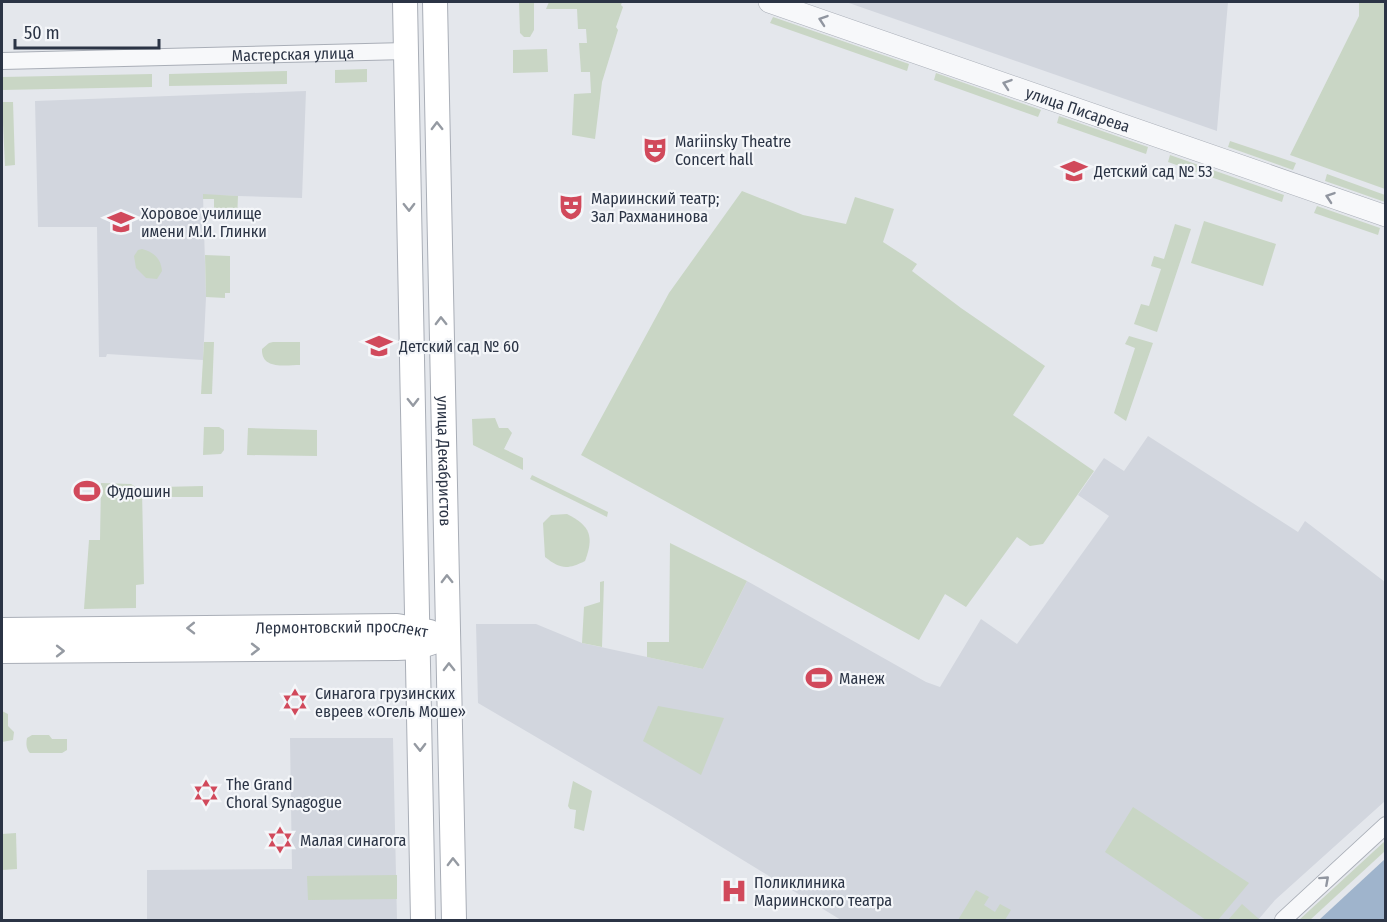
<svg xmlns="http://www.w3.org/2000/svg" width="1387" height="922" viewBox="0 0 1387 922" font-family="'Fira Sans Condensed',sans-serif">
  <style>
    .built { fill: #d2d6de }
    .green { fill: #c9d6c5 }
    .water { fill: #9fb4cc }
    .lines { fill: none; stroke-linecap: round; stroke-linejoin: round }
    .minor-casing { stroke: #a9aeb7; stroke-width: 18 }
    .tertiary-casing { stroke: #a9aeb7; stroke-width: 22 }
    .secondary-casing { stroke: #a9aeb7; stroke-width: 26 }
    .minor { stroke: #f7f8fa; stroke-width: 16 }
    .tertiary { stroke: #f7f8fa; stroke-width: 21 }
    .secondary { stroke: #fff; stroke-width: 24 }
    .oneway { stroke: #9196a0 }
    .oneway2 { stroke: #959aa2 }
    .labels { text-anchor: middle; stroke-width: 4.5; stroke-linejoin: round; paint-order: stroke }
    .street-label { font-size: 16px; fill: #2b3445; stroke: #f4f6f9 }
    .poi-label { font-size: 16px; fill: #2b3445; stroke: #f4f6f9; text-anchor: start }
  </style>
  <rect width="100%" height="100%" fill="#e4e7ec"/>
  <g class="built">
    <polygon points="846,2 1228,2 1217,130 1217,131"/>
    <polygon points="306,91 302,198 203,195 206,297 203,360 107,354 106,357 99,357 97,227 38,227 35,101"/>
    <polygon points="1148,436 1298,532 1305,521 1385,582 1385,801 1275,900 1258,920 841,920 671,816 478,703 476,624 536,624 582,643 703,669 747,581 926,682 940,687 981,619 1017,644 1109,516 1078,495 1104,458 1124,471"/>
    <polygon points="290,738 393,738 397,920 147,920 147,870 292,869"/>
  </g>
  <g class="green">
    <polygon points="519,2 534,2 534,30 530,37 524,37 520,33"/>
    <polygon points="549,2 622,2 621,5 623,7 616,27 618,30 602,82 595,139 572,135 574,94 591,93 590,72 581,72 579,43 587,43 586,29 578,29 577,9 546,9"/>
    <polygon points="1359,2 1385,2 1385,189 1290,155 1359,16"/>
    <polygon points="773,17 909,64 907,71 770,23"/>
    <polygon points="547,49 548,72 513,73 513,50"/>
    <polygon points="367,69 367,82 335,83 335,70"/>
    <polygon points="287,71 287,84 169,86 169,74"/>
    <polygon points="936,73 1041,110 1038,117 934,80"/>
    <polygon points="152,74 152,87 2,90 2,77"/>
    <polygon points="2,102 13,102 15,165 5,166"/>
    <polygon points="1059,116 1148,147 1146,154 1057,123"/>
    <polygon points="1230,141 1296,163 1293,170 1228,147"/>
    <polygon points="1170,155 1284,195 1282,202 1168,162"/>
    <polygon points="1327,174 1385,195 1385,202 1325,181"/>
    <polygon points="742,191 803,215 846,224 855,197 894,209 883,242 917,264 912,271 961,308 1045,366 1013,415 1094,471 1043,544 1030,546 1017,537 966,607 945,594 919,640 581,455 669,293"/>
    <polygon points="203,194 238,196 237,219 214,217 214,199 203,199"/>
    <polygon points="1317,206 1380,228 1378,235 1314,213"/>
    <polygon points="1204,221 1276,244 1263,286 1191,263"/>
    <polygon points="1175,224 1191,229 1157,332 1134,324 1141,304 1149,306 1161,269 1151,266 1154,256 1164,259"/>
    <path d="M142 249C154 252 161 259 162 271L157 279 146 278 136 268 134 256 138 250Z"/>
    <polygon points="205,255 230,256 230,293 225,293 225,298 206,297"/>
    <polygon points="1129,336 1153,343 1126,421 1114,413 1135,348 1125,344"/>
    <polygon points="204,342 214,342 212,394 201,394"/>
    <path d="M273 342H300V365C286 365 261 370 262 349L269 343Z"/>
    <polygon points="495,418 499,428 508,428 512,433 504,449 523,458 523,470 473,445 472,419"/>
    <polygon points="204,427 219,427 224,430 224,450 221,454 203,455"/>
    <polygon points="248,428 317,430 317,456 247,455"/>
    <polygon points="532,475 608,512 607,517 530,479"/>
    <polygon points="101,483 131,484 142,491 144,584 136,585 136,608 84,609 89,540 100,540"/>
    <polygon points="203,486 203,497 162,497 161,487"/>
    <path d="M567 514C591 526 594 537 585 561 567 570 560 569 545 557L543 523 551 515Z"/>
    <polygon points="670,543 747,581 703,669 647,657 647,642 669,642"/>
    <polygon points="604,581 602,647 582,643 584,607 600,602 600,582"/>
    <polygon points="658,706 724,718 701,775 643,741"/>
    <polygon points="2,711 8,714 8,726 14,732 13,740 2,742"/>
    <path d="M32 735H49L52 739H67V750L62 753H30C26 749 26 743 27 738Z"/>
    <polygon points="573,781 592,791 584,831 574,828 576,810 570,809 568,806"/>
    <polygon points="1133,807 1249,883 1218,920 1206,920 1105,852"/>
    <polygon points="16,833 17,869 2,870 2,834"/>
    <polygon points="1385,841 1385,851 1310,920 1299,920"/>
    <polygon points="397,875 397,899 308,900 307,876"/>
    <polygon points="976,890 989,897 984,905 995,912 1000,904 1011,910 1005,920 958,920"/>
    <polygon points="1242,904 1259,919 1258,920 1228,920"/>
  </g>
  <polygon class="water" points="1385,859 1385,920 1319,920"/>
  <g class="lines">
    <g class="minor-casing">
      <g id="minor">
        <path id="s1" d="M2 61 406 51"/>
        <polyline points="1283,920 1386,825"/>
      </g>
    </g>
    <g class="tertiary-casing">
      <g id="tertiary">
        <path id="s2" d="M769 2 1386 216"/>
      </g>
    </g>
    <g class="secondary-casing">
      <g id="secondary">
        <polyline points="405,2 423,920"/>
        <path id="s3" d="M435 2 454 920"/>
        <path id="s4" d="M2 630 397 626 430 632"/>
        <polyline points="2,651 397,648 418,647 433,642"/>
      </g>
    </g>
    <use href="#minor" class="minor"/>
    <use href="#tertiary" class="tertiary"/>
    <use href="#secondary" class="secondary"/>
  </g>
  <defs><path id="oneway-chevron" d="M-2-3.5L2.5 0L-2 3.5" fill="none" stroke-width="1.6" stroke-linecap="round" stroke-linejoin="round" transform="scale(1.5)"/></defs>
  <g class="oneway">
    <use href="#oneway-chevron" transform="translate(823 20) rotate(-161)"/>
    <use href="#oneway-chevron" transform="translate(1007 84) rotate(-161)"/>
    <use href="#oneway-chevron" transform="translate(1330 197) rotate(-161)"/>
    <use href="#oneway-chevron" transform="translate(1325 880) rotate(-42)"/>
  </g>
  <g class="oneway2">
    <use href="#oneway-chevron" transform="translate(437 126) rotate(-91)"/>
    <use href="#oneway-chevron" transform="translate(409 207) rotate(89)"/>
    <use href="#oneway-chevron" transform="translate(441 321) rotate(-91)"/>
    <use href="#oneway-chevron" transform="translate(413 402) rotate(89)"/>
    <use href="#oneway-chevron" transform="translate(447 579) rotate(-91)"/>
    <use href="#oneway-chevron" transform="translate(191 628) rotate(179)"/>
    <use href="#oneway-chevron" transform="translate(255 649)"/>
    <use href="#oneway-chevron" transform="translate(60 651)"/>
    <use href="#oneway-chevron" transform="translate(449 667) rotate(-91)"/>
    <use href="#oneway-chevron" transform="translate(420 747) rotate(89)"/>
    <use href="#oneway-chevron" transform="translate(453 862) rotate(-91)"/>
  </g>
  <defs>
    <g id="theatre-bare" transform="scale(2.07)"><path d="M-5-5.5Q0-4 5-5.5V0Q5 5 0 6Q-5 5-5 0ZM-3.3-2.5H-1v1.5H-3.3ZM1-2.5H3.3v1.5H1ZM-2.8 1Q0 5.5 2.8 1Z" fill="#d1495b" stroke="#f4f6f9" stroke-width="2.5" paint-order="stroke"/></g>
    <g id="school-bare" transform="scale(2.07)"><path d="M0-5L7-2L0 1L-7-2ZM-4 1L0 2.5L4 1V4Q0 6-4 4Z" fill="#d1495b" stroke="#f4f6f9" stroke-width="2.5" paint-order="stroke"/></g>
    <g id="university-bare" transform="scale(2.07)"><path d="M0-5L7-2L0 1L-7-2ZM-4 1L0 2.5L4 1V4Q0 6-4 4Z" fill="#d1495b" stroke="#f4f6f9" stroke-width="2.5" paint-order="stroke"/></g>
    <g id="stadium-bare" transform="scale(2.07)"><path d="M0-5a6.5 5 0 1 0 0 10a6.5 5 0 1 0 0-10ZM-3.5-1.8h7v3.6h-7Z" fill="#d1495b" stroke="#f4f6f9" stroke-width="2.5" paint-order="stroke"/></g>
    <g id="synagogue-bare" transform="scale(2.07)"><path d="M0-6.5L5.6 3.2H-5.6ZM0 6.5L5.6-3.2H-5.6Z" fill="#d1495b" stroke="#f4f6f9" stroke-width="2.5" paint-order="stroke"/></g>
    <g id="hospital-bare" transform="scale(2.07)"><path d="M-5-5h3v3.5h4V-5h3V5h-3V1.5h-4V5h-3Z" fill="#d1495b" stroke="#f4f6f9" stroke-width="2.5" paint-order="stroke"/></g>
  </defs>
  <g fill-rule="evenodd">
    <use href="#theatre-bare" x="655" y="150"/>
    <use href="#school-bare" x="1074" y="171"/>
    <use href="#theatre-bare" x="571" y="207"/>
    <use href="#university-bare" x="121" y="222"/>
    <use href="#school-bare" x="379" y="346"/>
    <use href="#stadium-bare" x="87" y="491"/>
    <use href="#stadium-bare" x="819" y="678"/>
    <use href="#synagogue-bare" x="295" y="702"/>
    <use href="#synagogue-bare" x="206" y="793"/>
    <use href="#synagogue-bare" x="280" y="840"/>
    <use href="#hospital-bare" x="734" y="891"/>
  </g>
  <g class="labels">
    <g class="street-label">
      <text dy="6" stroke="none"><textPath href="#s1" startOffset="291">Мастерская улица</textPath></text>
      <text dy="6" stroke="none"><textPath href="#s2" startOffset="327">улица Писарева</textPath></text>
      <text dy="6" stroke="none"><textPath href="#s3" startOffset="459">улица Декабристов</textPath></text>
      <text dy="6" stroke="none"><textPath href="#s4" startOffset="340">Лермонтовский проспект</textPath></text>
    </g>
    <g class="poi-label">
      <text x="675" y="147">Mariinsky Theatre<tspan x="675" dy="18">Concert hall</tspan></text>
      <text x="1094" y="177">Детский сад № 53</text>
      <text x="591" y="204">Мариинский театр;<tspan x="591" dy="18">Зал Рахманинова</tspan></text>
      <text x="141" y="219">Хоровое училище<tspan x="141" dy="18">имени М.И. Глинки</tspan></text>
      <text x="399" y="352">Детский сад № 60</text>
      <text x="107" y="497">Фудошин</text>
      <text x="839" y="684">Манеж</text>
      <text x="315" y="699">Синагога грузинских<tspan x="315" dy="18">евреев «Огель Моше»</tspan></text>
      <text x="226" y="790">The Grand<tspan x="226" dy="18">Choral Synagogue</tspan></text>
      <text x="300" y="846">Малая синагога</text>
      <text x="754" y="888">Поликлиника<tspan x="754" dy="18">Мариинского театра</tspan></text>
    </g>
  </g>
  <rect width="1387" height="922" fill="none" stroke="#2b3445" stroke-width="6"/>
  <path d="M15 39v9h144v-9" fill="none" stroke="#2b3445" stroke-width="3"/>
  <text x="24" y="39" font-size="18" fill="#2b3445" stroke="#f4f6f9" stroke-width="4.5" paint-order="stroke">50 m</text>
</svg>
